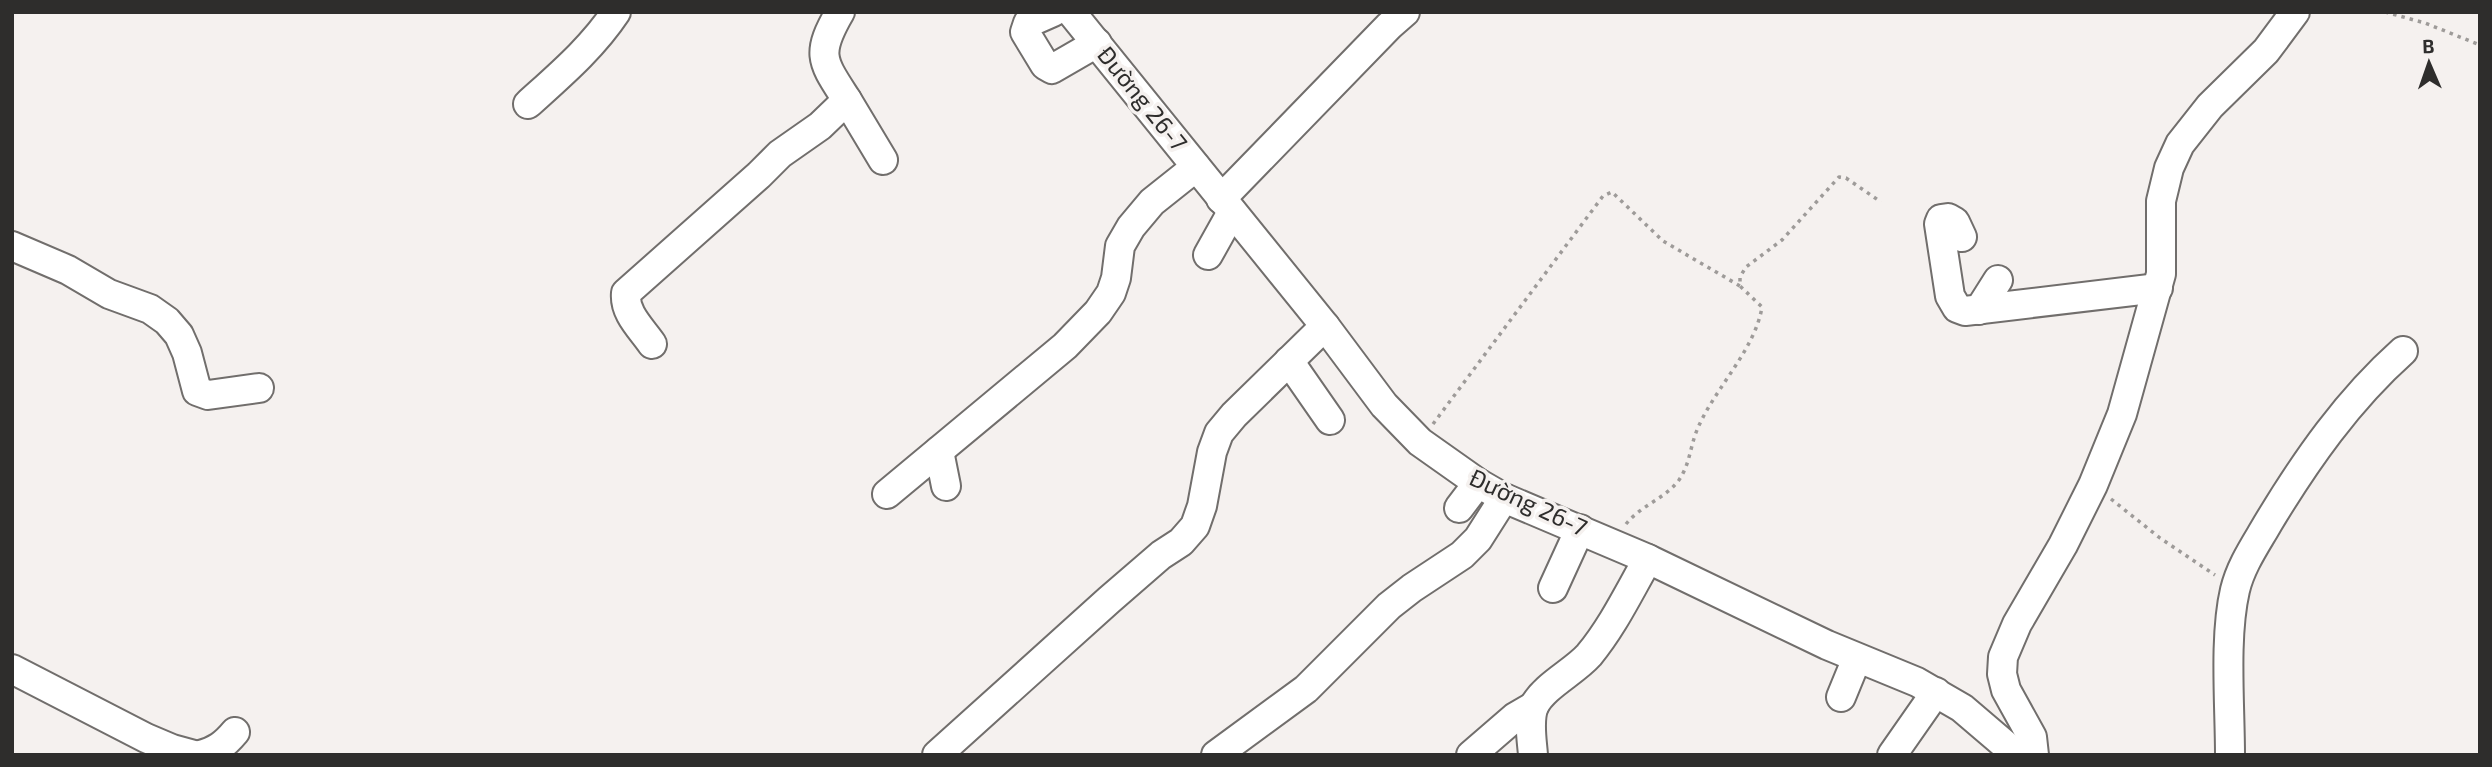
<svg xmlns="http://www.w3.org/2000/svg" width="2492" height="767" viewBox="0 0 2492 767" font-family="'Exo 2',sans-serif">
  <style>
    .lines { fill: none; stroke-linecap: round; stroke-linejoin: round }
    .minor-casing { stroke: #716e6c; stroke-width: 32 }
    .path { stroke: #9e9b99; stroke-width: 3.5; stroke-dasharray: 3.5 5; stroke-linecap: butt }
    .minor { stroke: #fff; stroke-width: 28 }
    .labels { text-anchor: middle; stroke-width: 7; stroke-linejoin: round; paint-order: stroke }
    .street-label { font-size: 24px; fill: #2e2d2c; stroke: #f5f1ef }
  </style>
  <rect width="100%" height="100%" fill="#f5f1ef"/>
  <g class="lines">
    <g class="minor-casing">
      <g id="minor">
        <polyline points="1053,12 1028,23 1025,32 1045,65 1052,69 1097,43"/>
        <polyline points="1071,12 1325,326 1384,405 1420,442 1478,483 1504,498 1648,559 1827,645 1917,682 1962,708 2017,755"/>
        <polyline points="847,100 883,160"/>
        <path d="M528 104C560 75 592 48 616 12"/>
        <polyline points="1221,199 1389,26 1405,12"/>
        <polyline points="1962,237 1955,222 1948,218 1941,219 1939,224 1950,296 1957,308 1965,311 2158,288"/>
        <polyline points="12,246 68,270 109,294 150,309 167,321 179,335 187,353 197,391 208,395 259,388"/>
        <polyline points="1208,255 1232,212"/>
        <polyline points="1979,310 1998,280"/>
        <path d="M652 344C641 328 624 313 626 293L759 175 780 154 820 126 847 100C822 61 815 55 840 12"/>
        <polyline points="1289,361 1330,420"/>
        <polyline points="939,451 946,486"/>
        <polyline points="887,494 1065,346 1098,312 1111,293 1116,278 1120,246 1131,227 1152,202 1196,167"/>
        <polyline points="1459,508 1478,483"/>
        <polyline points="1553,588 1580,529"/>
        <polyline points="12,669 146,738 172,749 194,755"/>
        <polyline points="1841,697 1857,658"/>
        <path d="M200 755C216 751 225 744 235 732"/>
        <polyline points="937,755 1109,600 1161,555 1181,542 1195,526 1202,506 1212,452 1219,433 1234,415 1325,326"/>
        <polyline points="1216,755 1306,689 1389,606 1412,588 1462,555 1478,539 1504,498"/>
        <polyline points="1471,755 1515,717 1534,706"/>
        <path d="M1533 755C1532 741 1528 720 1534 706 1544 686 1574 672 1589 655 1613 626 1629 592 1648 559"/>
        <polyline points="1892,755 1936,692"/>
        <polyline points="2034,755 2032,737 2006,690 2002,674 2003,657 2017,624 2063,545 2093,485 2122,414 2161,274 2161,201 2169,168 2180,144 2210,106 2266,51 2295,12"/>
        <path d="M2230 755C2230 705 2224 637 2235 590 2241 565 2256 544 2268 523 2306 460 2348 400 2403 351"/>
      </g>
    </g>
    <g class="path">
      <polyline points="2385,12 2425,23 2480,45"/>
      <polyline points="1433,424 1603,196 1612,192 1663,241 1740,286"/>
      <polyline points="2111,499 2160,538 2215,575"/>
      <path d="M1626 524C1641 505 1665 499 1679 480 1690 464 1690 447 1697 430 1714 389 1755 350 1762 307L1740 286V277L1746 267 1782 240 1839 177 1846 178 1881 202"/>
    </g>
    <use href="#minor" class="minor"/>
  </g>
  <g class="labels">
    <g class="street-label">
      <text transform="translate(1142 99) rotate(51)" y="8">Đường 26-7</text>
      <text transform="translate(1528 503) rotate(25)" y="8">Đường 26-7</text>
    </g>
  </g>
  <rect width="2492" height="767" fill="none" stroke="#2e2d2c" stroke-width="28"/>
  <g transform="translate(2429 63) rotate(358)" stroke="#f5f1ef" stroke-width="5" paint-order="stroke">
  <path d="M0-5L12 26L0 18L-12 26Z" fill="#2e2d2c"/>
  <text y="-10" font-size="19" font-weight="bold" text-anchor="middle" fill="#2e2d2c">B</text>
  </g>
</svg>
